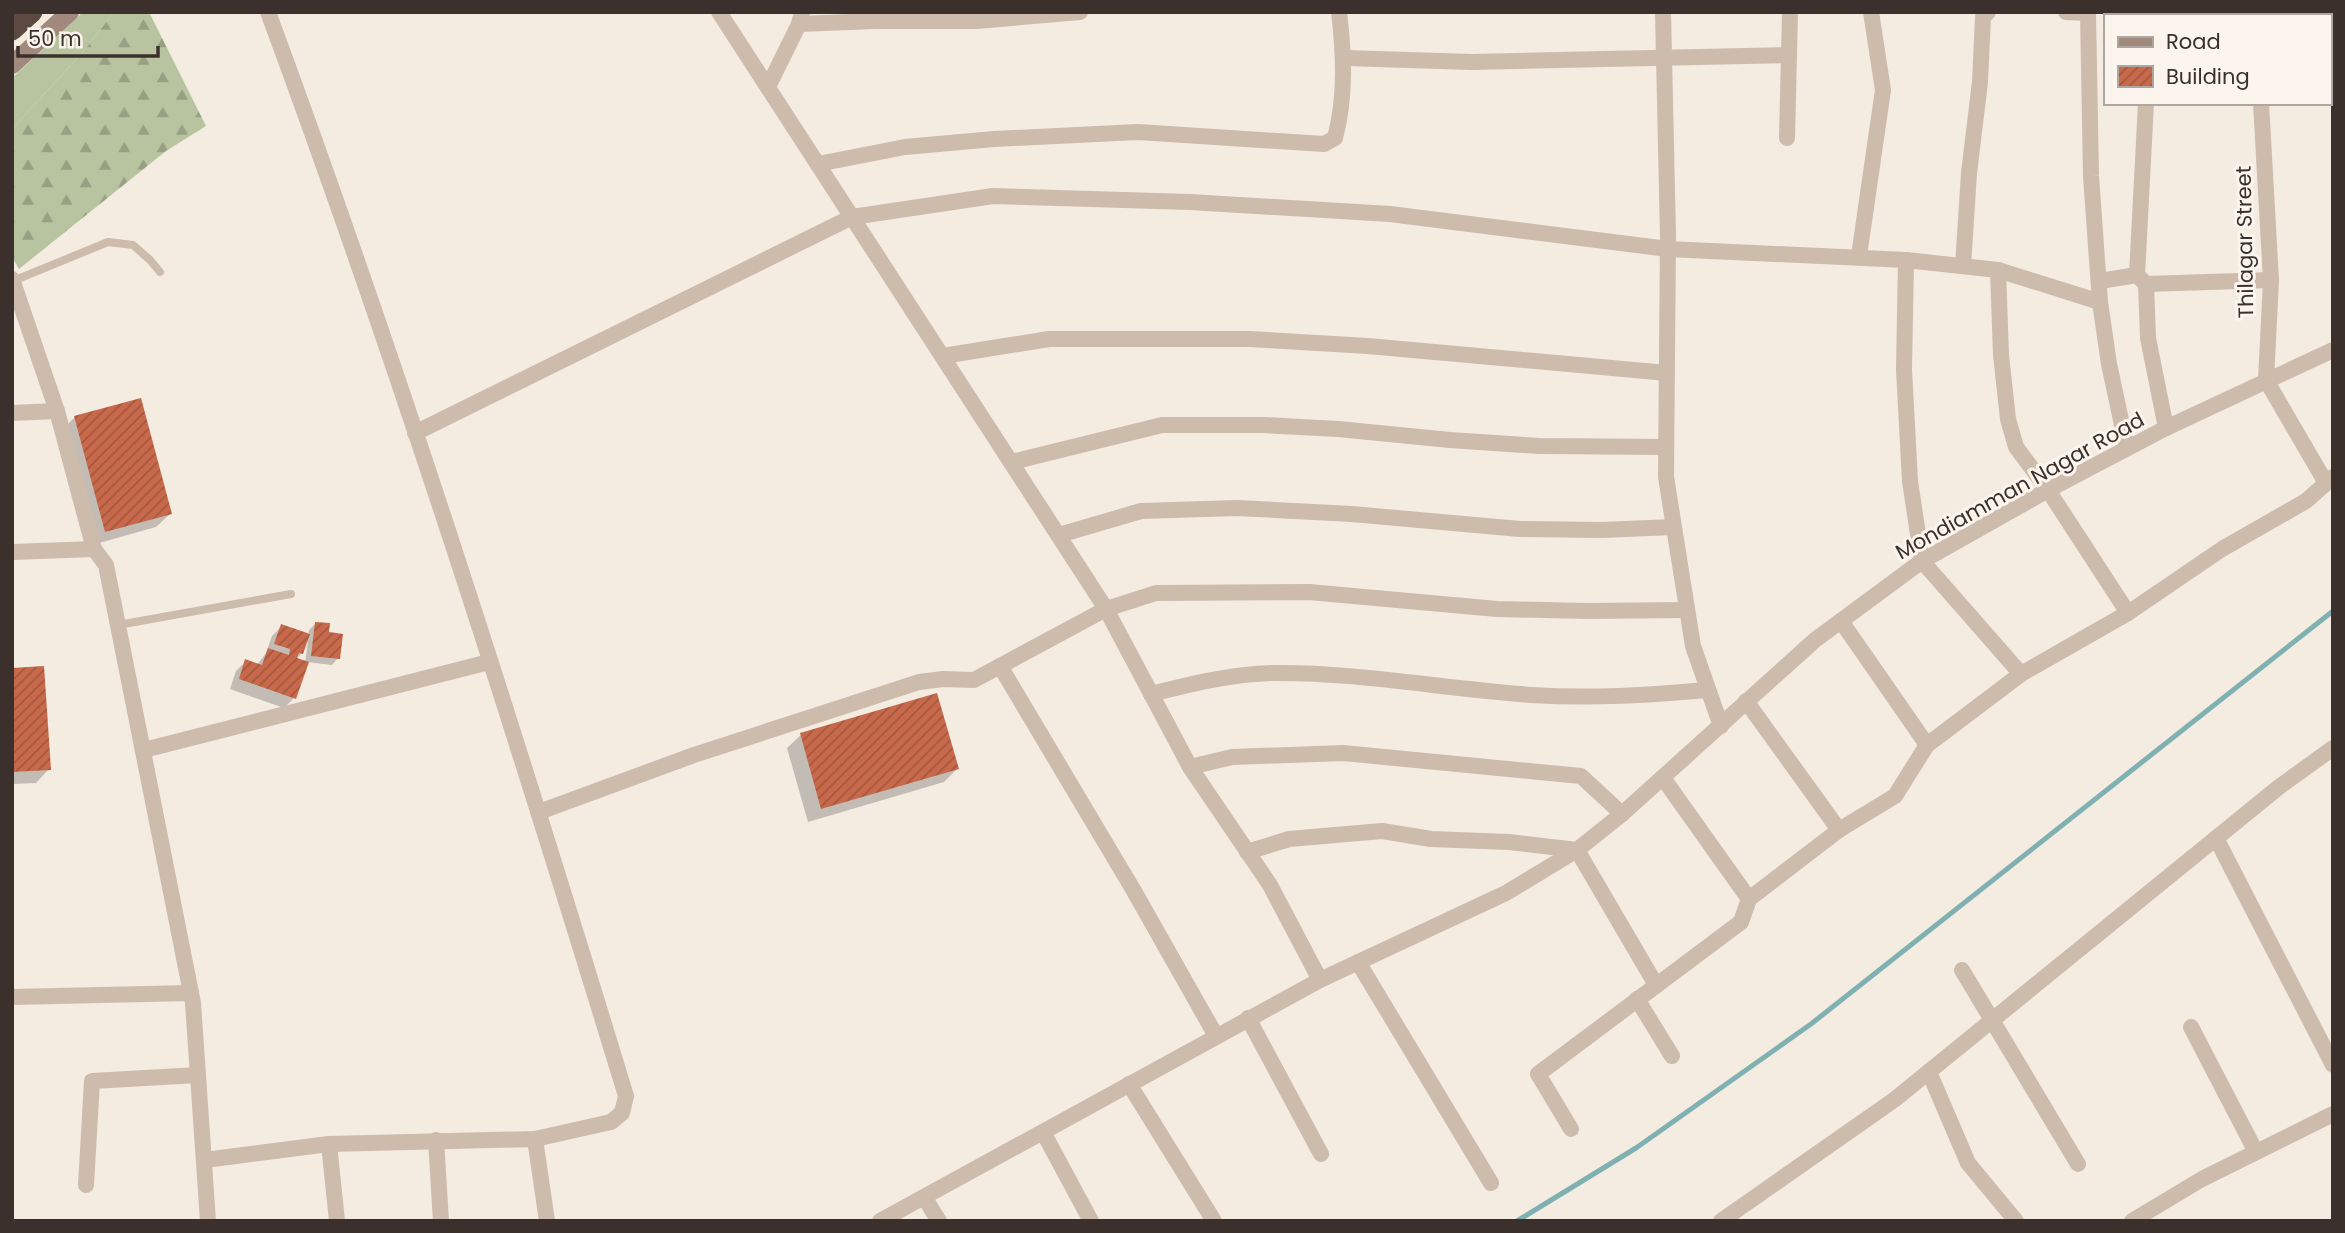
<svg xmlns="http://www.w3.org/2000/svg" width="2345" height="1233" viewBox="0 0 2345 1233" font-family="Poppins,sans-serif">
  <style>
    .green { fill: #b8c4a0 }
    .forest { fill: url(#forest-firs) }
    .shadow { fill: #0003; fill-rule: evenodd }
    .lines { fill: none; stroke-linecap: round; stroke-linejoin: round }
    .stream { stroke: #7fb0b2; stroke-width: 5 }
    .building { fill: url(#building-hatch) }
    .lane { stroke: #cdbbac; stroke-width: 8 }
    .street { stroke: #cdbbac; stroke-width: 16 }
    .secondary { stroke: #a18a7d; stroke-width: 18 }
    .highway { stroke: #5c4a42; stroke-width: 21 }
    .labels { text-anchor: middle; stroke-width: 6; stroke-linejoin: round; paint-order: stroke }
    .street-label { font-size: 21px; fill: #3b302b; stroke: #fbf5ee }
  </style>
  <defs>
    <pattern id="forest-firs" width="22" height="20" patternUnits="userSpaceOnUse" patternTransform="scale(1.75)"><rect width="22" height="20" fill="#b8c4a0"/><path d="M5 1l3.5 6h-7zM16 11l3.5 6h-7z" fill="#97a083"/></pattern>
    <pattern id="building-hatch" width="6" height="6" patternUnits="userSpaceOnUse" patternTransform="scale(1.75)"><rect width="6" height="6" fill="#c8694b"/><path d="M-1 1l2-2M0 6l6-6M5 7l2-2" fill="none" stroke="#a4573f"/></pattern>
  </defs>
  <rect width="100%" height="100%" fill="#f4ebe1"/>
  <polygon class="green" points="83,12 114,12 82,53 12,129 12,78"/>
  <polygon class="forest" points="114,12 149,12 206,126 166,151 19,269 12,257 12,129 82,53"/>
  <g class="shadow">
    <polygon points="139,400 170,514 156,527 92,545 61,431 74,418"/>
    <path d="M315 624 327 634 338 658 332 665 307 662 294 698 284 708 230 689 236 671 246 661 257 665 266 653 272 636 282 626 308 636 309 630ZM306 641 308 642 305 663 296 659 302 653Z"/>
    <polygon points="12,670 49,769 36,783 12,784"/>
    <polygon points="801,735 957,769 944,782 808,822 787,748"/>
  </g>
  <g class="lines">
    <polyline class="stream" points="1517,1221 1636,1148 1811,1024 2333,611"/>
  </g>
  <g class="building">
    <polygon points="141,398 172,514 105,532 74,416"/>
    <polygon points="315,622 330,623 329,632 343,634 340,659 311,656"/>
    <polygon points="281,624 310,634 303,654 299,653 297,658 309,662 296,699 239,679 245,659 262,665 268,648 289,655 290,649 274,644"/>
    <polygon points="44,666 51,770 12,772 12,668"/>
    <polygon points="937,693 959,769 821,809 800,733"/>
  </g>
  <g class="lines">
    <g class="lane">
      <polyline points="13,281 108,242 133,245 150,260 160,272"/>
      <polyline points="118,625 291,594"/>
    </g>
    <g class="street">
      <polyline points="719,12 1106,609 1190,767 1270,885 1320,980"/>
      <polyline points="1663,12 1668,236 1666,477 1693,646 1721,726"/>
      <polyline points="2066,12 2088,13"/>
      <polyline points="2088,12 2091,176 2100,302 2109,364 2127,448"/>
      <polyline points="2150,16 2151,12"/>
      <polyline points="2261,16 2261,12"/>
      <polyline points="799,24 875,21 976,21 1080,12"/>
      <polyline points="1345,58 1472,62 1788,55"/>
      <polyline points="768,87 799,24 802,12"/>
      <polyline points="2261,103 2271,280 2266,380"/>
      <polyline points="1787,138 1790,12"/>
      <path d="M818 164 905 147 994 139 1138 132 1324 144 1335 138C1346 97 1344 54 1339 12"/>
      <polyline points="1859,256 1883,90 1871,12"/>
      <polyline points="1906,260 1904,370 1910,481 1922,561 2021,674"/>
      <polyline points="1963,266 1969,173 1980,82 1983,17 1988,12"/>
      <polyline points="1998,270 2001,355 2008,419 2016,447 2048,490 2128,613"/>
      <polyline points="2137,275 2146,103"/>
      <polyline points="12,279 57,411 94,549 106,565 193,1003 208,1221"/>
      <polyline points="2100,281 2137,275 2146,284 2271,280"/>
      <polyline points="2146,284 2148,338 2166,428"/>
      <polyline points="943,356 1049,339 1249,339 1368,346 1667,373"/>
      <polyline points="2266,380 2326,483"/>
      <polyline points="12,413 57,411"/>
      <polyline points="415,433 852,217 993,196 1190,202 1390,214 1668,249 1906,260 1998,270 2100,302"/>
      <polyline points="1012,462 1162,425 1263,425 1338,429 1450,440 1539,446 1666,447"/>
      <polyline points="1059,535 1141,511 1237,508 1352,514 1520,529 1602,530 1673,527"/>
      <polyline points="12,552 94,549"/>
      <polyline points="1841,621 1927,745"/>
      <polyline points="1000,666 1134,891 1216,1036"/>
      <path d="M1151 694C1191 684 1231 674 1272 673 1359 672 1445 689 1532 695 1591 699 1649 695 1708 690"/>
      <polyline points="1746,701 1839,830"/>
      <polyline points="144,750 489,662"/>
      <polyline points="1190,767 1232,757 1343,753 1581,776 1622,814"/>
      <polyline points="1663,778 1749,899"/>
      <polyline points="539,812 694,755 919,682 943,679 974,680 1106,609 1156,593 1309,592 1497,609 1587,611 1686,610"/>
      <polyline points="2216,838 2333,1065"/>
      <polyline points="1247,852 1289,839 1382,831 1431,839 1509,842 1577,850 1656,985"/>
      <polyline points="1358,962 1491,1183"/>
      <polyline points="1962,970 2078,1164"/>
      <polyline points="12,997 191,993"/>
      <polyline points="1637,999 1672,1056"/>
      <polyline points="1248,1018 1321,1154"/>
      <polyline points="2191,1027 2256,1152"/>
      <polyline points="1929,1072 1968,1163 2016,1221"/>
      <polyline points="1129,1084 1214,1221"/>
      <polyline points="1571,1129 1538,1074 1741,922 1749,899 1839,830 1895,796 1927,745 2021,674 2128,613 2222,549 2306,501 2333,477"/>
      <polyline points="1043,1132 1091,1221"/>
      <polyline points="535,1139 547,1221"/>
      <polyline points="436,1140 441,1221"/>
      <polyline points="329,1144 337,1221"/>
      <path d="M205 1160 329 1144 535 1139 611 1122 622 1113 626 1096C515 732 400 369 268 12"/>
      <polyline points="86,1185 92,1081 198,1075"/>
      <polyline points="924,1197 939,1221"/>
      <polyline points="880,1221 1320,980 1506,893 1577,850 1622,814 1815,640 1922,561 2048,490 2166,428 2333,350"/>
      <polyline points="1721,1221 1894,1100 2279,787 2333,748"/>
      <polyline points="2132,1221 2202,1179 2333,1114"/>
    </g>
    <polyline class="secondary" points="12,65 70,12"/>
    <polyline class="highway" points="12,30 32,12"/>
  </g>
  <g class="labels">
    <g class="street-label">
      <text transform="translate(2245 242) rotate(-91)" y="7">Thilagar Street</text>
      <text transform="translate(2020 486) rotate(-29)" y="7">Mondiamman Nagar Road</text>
    </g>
  </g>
  <rect width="2345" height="1233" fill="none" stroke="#3b302b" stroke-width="28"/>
  <rect x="2104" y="14" width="228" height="91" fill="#fbf5ee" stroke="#aea6a0" stroke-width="2"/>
  <rect x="2118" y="37" width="35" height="10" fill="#a18a7d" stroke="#aea6a0" stroke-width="2"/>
  <text x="2166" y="49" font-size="21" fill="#3b302b">Road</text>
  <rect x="2118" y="66" width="35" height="21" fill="url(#building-hatch)" stroke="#aea6a0" stroke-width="2"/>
  <text x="2166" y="84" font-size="21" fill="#3b302b">Building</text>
  <path d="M18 46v10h140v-10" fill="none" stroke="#3b302b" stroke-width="3.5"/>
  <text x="28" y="46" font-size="21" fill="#3b302b" stroke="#fbf5ee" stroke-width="5" paint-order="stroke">50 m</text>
</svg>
